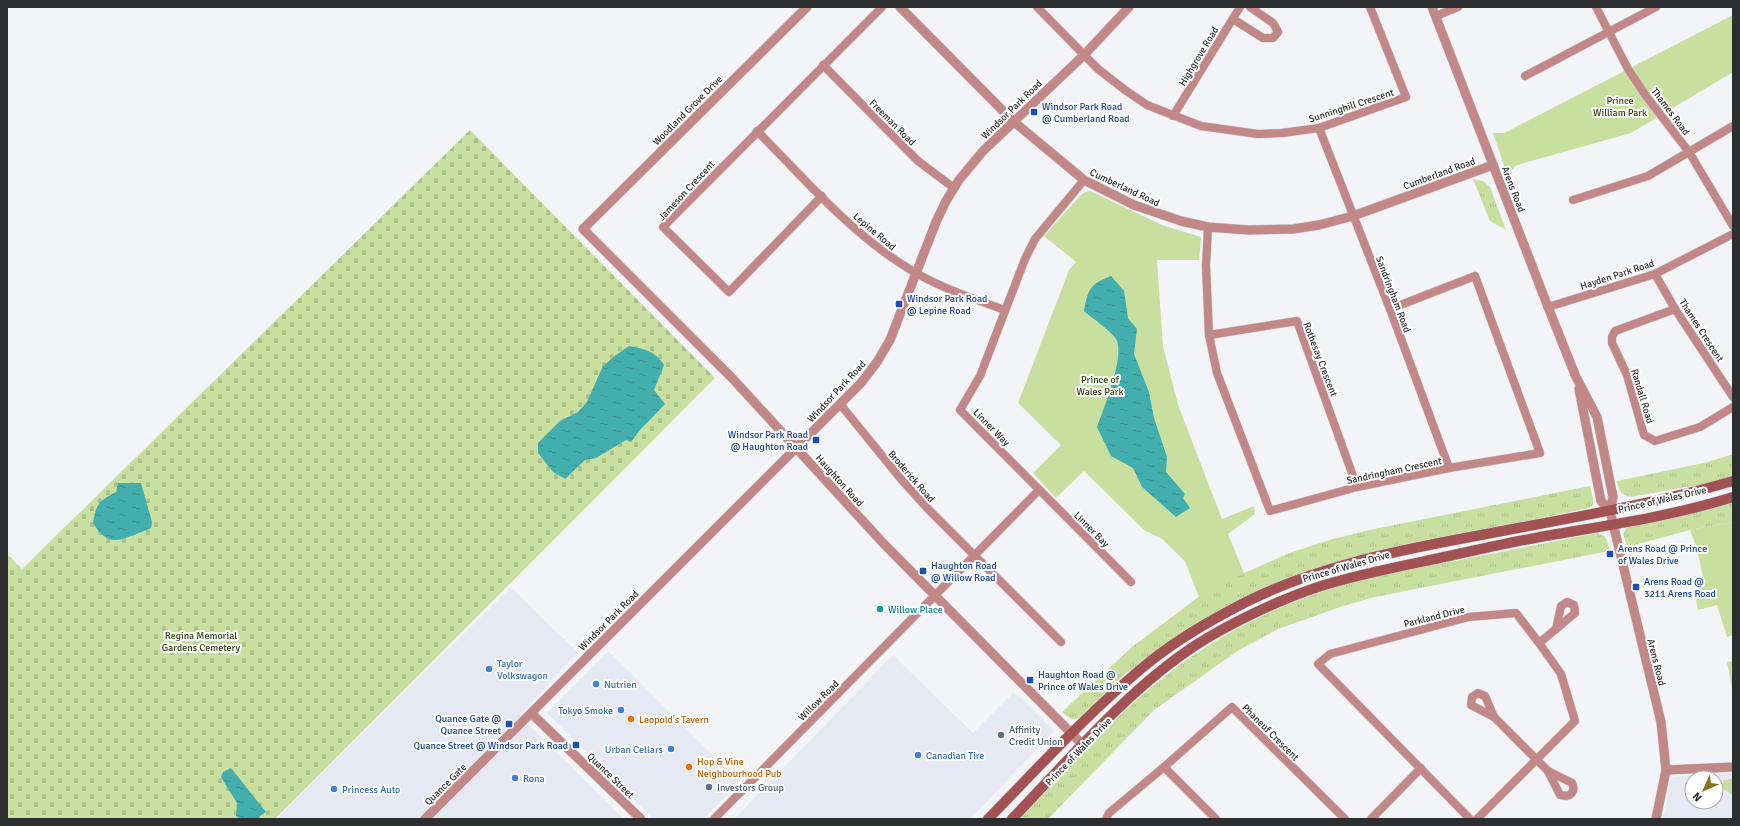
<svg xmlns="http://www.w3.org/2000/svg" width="1740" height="826" viewBox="0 0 1740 826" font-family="Signika,sans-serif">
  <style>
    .built { fill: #e6e9f4; fill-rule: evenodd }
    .grass { fill: url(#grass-tufts) }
    .forest { fill: url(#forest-crowns) }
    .cemetery { fill: url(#cemetery-stones) }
    .park { fill: #c8dfa0 }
    .water { fill: url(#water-ripples) }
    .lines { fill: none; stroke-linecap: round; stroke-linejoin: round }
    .minor-casing { stroke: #cfd0d4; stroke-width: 9 }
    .tertiary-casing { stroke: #cfd0d4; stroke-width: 10 }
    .secondary-casing { stroke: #cfd0d4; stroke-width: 11 }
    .minor { stroke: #c18887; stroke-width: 8 }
    .tertiary { stroke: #c18887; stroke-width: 9 }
    .secondary { stroke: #a25253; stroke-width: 10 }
    .transit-dot { fill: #1a4fb4; stroke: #fff; stroke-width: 1.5 }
    .culture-dot { fill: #0f9aa8; stroke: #fff; stroke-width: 1.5 }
    .shop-dot { fill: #3f7fe0; stroke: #fff; stroke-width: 1.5 }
    .food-dot { fill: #e8710a; stroke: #fff; stroke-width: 1.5 }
    .service-dot { fill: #5c6f8a; stroke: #fff; stroke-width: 1.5 }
    .labels { text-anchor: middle; stroke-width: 4; stroke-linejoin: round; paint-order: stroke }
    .street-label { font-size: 10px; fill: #2d2e2f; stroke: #fff }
    .park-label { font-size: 10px; fill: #32410e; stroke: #fff }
    .transit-label { font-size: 10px; fill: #164399; stroke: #fff; text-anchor: start }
    .culture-label { font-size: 10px; fill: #0d838f; stroke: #fff; text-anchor: start }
    .shop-label { font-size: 10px; fill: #366cbe; stroke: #fff; text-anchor: start }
    .food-label { font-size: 10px; fill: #c56008; stroke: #fff; text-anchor: start }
    .service-label { font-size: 10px; fill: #4e5e75; stroke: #fff; text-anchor: start }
  </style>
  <defs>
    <pattern id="grass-tufts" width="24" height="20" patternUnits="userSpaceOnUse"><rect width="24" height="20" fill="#c8dfa0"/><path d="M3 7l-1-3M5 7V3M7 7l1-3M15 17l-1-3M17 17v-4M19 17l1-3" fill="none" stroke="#acc08a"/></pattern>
    <pattern id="forest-crowns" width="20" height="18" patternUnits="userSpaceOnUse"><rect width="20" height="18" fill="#c8dfa0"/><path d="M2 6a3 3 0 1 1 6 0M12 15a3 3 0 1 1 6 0" fill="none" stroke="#acc08a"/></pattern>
    <pattern id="cemetery-stones" width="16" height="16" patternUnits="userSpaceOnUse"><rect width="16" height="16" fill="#c8dfa0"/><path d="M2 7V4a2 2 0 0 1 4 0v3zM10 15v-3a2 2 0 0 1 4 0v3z" fill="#acc08a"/></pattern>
    <pattern id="water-ripples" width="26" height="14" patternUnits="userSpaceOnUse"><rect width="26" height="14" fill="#42aeae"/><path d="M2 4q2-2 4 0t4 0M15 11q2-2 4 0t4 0" fill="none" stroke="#388e8e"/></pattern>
  </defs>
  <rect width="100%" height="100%" fill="#f3f4f8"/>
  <g class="built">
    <polygon points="511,587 578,653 519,715 624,819 277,819"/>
    <polygon points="608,651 740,782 703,819 653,819 547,713"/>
    <polygon points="893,655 973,733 1014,692 1054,731 970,819 734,819"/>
    <path d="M1733 773V819H1663L1670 782 1673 777ZM1692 778H1716V802H1692Z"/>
  </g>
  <g class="grass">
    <polygon points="1473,179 1483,181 1490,187 1506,230 1490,221"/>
    <path d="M1733 454V476L1708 483 1631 497C1621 494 1619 492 1617 481L1708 462Z"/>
    <path d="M1590 486 1593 498V505L1588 508C1494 530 1397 540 1305 572L1126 673 1079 718C1071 721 1068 717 1062 712L1132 647 1205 592 1244 573 1292 552 1333 539 1369 530Z"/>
    <polygon points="1733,501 1733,522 1690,530 1627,547 1623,534 1629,525 1684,516"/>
    <path d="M1597 533C1608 536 1608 542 1609 551L1375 597 1343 606 1278 629 1239 650 1154 710 1048 819H1020C1071 765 1121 708 1181 664 1236 624 1299 596 1365 579 1396 571 1428 566 1460 560 1505 551 1551 542 1597 533Z"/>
  </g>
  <polygon class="forest" points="1733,778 1733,796 1723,788 1723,781"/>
  <polygon class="cemetery" points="470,130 715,378 275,819 7,819 7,554 22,569"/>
  <g class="park">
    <polygon points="1733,15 1733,72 1631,133 1517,165 1507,174 1493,133 1504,133"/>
    <polygon points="1090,191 1162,225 1201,237 1199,260 1157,260 1163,346 1178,405 1222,519 1254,506 1255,514 1228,534 1244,573 1199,597 1185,561 1162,539 1144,530 1084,471 1056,498 1033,473 1061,445 1018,403 1069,270 1076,262 1044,236 1080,196 1085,192"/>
    <polygon points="1733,522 1733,635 1727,637 1717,605 1698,610 1694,591 1705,586 1697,549 1690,530"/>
    <polygon points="1733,661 1733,694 1727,662"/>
  </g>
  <g class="water">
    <path d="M1111 276 1124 291 1128 318 1137 329 1134 354 1149 392 1154 418 1167 457 1166 472 1185 494 1183 498 1190 508 1176 517 1142 487 1133 468 1111 456 1097 427C1103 410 1126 354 1116 339 1111 331 1092 318 1084 311 1088 289 1090 284 1111 276Z"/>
    <path d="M629 346C645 349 655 351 664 365L654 390 665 404 640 430 631 442 626 440 596 458 585 460 565 479 553 472 538 453V443L560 421 578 412 587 402 603 366 616 355Z"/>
    <path d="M118 483H141L152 522 151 528C146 531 140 532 134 535 114 543 105 543 93 523 96 504 99 501 116 492Z"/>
    <polygon points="231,768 266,812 260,816 259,819 240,819 236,816 237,803 221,777 223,772"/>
  </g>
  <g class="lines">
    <g class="minor-casing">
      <g id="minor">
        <polyline points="1037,7 1098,69 1125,90 1147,105 1201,126 1258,134 1282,133 1319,128 1406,97 1370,7"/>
        <polyline points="1596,7 1628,69 1646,96 1689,152 1733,226"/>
        <polyline points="1436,16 1458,7"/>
        <polyline points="1233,19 1263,38 1273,38 1278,32 1273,23 1250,7"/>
        <polyline points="823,65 918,161 954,188"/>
        <polyline points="1525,76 1656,7"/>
        <polyline points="1173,116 1240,7"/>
        <polyline points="1319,128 1390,309 1449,468"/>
        <path d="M757 131C802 176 846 228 900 263 932 285 968 297 1005 310"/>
        <polyline points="1084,180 1035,239 1025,259 980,376 960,410 1131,582"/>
        <polyline points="822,196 729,292 663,227 882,7"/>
        <polyline points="1573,200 1648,176 1733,126"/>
        <polyline points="1208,227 1206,266 1209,335 1217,373 1270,511 1357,487 1449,468 1540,453 1475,276 1390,309"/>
        <polyline points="1655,274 1675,309 1733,397"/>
        <polyline points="1548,307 1655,274 1733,234"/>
        <polyline points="1675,309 1615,331 1612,337 1612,343 1627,375 1644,435 1655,441 1700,427 1733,407"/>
        <polyline points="1209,335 1297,321 1357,487"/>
        <polyline points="840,404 901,479 928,509 1061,642"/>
        <polygon points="1567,602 1574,605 1575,613 1556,629 1561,606"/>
        <polyline points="1539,643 1556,629"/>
        <polygon points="1478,693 1485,696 1494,717 1471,705 1472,697"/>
        <polyline points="1494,717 1548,771"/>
        <path d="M1548 771 1572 783C1575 789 1573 794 1567 796L1560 795Z"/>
        <polyline points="714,819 1039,490"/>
        <polyline points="1106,819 1109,813 1164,767"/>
        <polyline points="1216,819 1164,767 1232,707 1345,819"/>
        <polyline points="1371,819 1421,768"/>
        <polyline points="1470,819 1318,664 1330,654 1469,617 1516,613 1539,643 1561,674 1575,721 1477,819"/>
      </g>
    </g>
    <g class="tertiary-casing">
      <g id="tertiary">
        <polyline points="807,7 583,229 733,379 883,543 1083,745"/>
        <polyline points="900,7 1013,121 1084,180 1134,205 1181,221 1208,227 1248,230 1293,229 1319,225 1353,216 1493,165"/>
        <polyline points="1432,7 1548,307 1576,377 1597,417 1613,497 1610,511"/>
        <polyline points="1579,389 1601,501 1610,511 1661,722 1666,770 1656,819"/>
        <polyline points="531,713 641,819"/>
        <polyline points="1666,770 1733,767"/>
        <polyline points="425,819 861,383 877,362 890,340 936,222 946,201 959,180 983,151 1084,55 1129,7"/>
      </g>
    </g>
    <g class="secondary-casing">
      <g id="secondary">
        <path d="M988 819C1038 768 1087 714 1142 668 1167 647 1199 627 1227 612 1305 568 1394 551 1481 535 1565 519 1650 505 1733 481"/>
        <path d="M1012 819C1069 760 1127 690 1196 645 1232 622 1281 599 1321 586 1362 573 1407 565 1449 556 1485 548 1521 540 1557 534 1616 524 1676 515 1733 497"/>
      </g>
    </g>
    <use href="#minor" class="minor"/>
    <use href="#tertiary" class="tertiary"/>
    <use href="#secondary" class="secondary"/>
  </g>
  <g class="transit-dot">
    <rect x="1030" y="108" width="8" height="8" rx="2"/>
    <rect x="895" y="300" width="8" height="8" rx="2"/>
    <rect x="812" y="436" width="8" height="8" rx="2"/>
    <rect x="1606" y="550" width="8" height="8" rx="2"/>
    <rect x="919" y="567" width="8" height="8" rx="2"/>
    <rect x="1632" y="583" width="8" height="8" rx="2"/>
    <rect x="1026" y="676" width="8" height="8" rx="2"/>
    <rect x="505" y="720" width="8" height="8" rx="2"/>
    <rect x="572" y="741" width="8" height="8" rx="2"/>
  </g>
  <circle class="culture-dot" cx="880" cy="609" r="4"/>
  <g class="shop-dot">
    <circle cx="489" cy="669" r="4"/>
    <circle cx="596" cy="684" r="4"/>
    <circle cx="621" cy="710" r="4"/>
    <circle cx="671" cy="749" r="4"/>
    <circle cx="918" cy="755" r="4"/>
    <circle cx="515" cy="778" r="4"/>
    <circle cx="334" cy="789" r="4"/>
  </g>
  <g class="food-dot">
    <circle cx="631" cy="719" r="4"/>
    <circle cx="689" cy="767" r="4"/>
  </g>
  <g class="service-dot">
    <circle cx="1001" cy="735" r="4"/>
    <circle cx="709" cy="787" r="4"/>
  </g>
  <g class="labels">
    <g class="street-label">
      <text transform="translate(1198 56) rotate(-59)" y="4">Highgrove Road</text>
      <text transform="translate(1351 105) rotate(-18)" y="4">Sunninghill Crescent</text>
      <text transform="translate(1011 109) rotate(-44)" y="4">Windsor Park Road</text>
      <text transform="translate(687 110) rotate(-45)" y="4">Woodland Grove Drive</text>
      <text transform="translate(1671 111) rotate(53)" y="4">Thames Road</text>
      <text transform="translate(893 122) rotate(45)" y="4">Freeman Road</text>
      <text transform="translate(1439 173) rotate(-20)" y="4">Cumberland Road</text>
      <text transform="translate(1125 187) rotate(25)" y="4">Cumberland Road</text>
      <text transform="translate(1514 189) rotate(69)" y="4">Arens Road</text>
      <text transform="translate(686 190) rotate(-47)" y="4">Jameson Crescent</text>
      <text transform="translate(875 231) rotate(40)" y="4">Lepine Road</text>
      <text transform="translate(1617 274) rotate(-18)" y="4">Hayden Park Road</text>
      <text transform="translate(1394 294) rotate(69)" y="4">Sandringham Road</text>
      <text transform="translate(1702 330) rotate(57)" y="4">Thames Crescent</text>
      <text transform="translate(1321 359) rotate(69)" y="4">Rothesay Crescent</text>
      <text transform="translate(836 391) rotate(-47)" y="4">Windsor Park Road</text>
      <text transform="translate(1643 396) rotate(73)" y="4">Randall Road</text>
      <text transform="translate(992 427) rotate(45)" y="4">Linner Way</text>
      <text transform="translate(1394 470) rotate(-12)" y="4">Sandringham Crescent</text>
      <text transform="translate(912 476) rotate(49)" y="4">Broderick Road</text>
      <text transform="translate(840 480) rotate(48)" y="4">Haughton Road</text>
      <text transform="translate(1662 499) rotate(-13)" y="4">Prince of Wales Drive</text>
      <text transform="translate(1092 529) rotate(45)" y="4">Linner Bay</text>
      <text transform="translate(1346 566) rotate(-16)" y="4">Prince of Wales Drive</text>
      <text transform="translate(1434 616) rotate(-14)" y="4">Parkland Drive</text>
      <text transform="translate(608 620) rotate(-45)" y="4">Windsor Park Road</text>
      <text transform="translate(1657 662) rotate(76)" y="4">Arens Road</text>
      <text transform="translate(818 700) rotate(-45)" y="4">Willow Road</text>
      <text transform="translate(1271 732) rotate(45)" y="4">Phaneuf Crescent</text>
      <text transform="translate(1078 751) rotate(-46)" y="4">Prince of Wales Drive</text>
      <text transform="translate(611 775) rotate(44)" y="4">Quance Street</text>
      <text transform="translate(445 784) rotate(-45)" y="4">Quance Gate</text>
    </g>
    <g class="park-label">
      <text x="1620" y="104">Prince<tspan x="1620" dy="12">William Park</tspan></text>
      <text x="1100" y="383">Prince of<tspan x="1100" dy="12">Wales Park</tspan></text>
      <text x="201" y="639">Regina Memorial<tspan x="201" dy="12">Gardens Cemetery</tspan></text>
    </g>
    <g class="transit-label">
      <text x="1042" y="110">Windsor Park Road<tspan x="1042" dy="12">@ Cumberland Road</tspan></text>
      <text x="907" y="302">Windsor Park Road<tspan x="907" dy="12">@ Lepine Road</tspan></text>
      <text x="808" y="438" text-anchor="end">Windsor Park Road<tspan x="808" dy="12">@ Haughton Road</tspan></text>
      <text x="1618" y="552">Arens Road @ Prince<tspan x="1618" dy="12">of Wales Drive</tspan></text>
      <text x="931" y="569">Haughton Road<tspan x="931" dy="12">@ Willow Road</tspan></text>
      <text x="1644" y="585">Arens Road @<tspan x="1644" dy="12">3211 Arens Road</tspan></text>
      <text x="1038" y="678">Haughton Road @<tspan x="1038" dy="12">Prince of Wales Drive</tspan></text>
      <text x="501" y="722" text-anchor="end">Quance Gate @<tspan x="501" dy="12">Quance Street</tspan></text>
      <text x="568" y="749" text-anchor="end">Quance Street @ Windsor Park Road</text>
    </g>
    <g class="culture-label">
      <text x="888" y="613">Willow Place</text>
    </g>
    <g class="shop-label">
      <text x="497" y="667">Taylor<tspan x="497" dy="12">Volkswagon</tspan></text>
      <text x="604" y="688">Nutrien</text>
      <text x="613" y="714" text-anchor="end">Tokyo Smoke</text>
      <text x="663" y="753" text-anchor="end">Urban Cellars</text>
      <text x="926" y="759">Canadian Tire</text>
      <text x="523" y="782">Rona</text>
      <text x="342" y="793">Princess Auto</text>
    </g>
    <g class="food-label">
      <text x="639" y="723">Leopold’s Tavern</text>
      <text x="697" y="765">Hop &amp; Vine<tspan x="697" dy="12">Neighbourhood Pub</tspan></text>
    </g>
    <g class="service-label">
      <text x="1009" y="733">Affinity<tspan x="1009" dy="12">Credit Union</tspan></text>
      <text x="717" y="791">Investors Group</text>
    </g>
  </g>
  <rect width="1740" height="826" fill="none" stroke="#2d2e2f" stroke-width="16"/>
  <g transform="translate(1704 790) rotate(225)"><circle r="19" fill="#ffffff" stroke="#ababac"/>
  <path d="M0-3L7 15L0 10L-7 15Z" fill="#82771c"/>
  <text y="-6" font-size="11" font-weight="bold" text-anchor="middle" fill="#2d2e2f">N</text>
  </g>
</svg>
